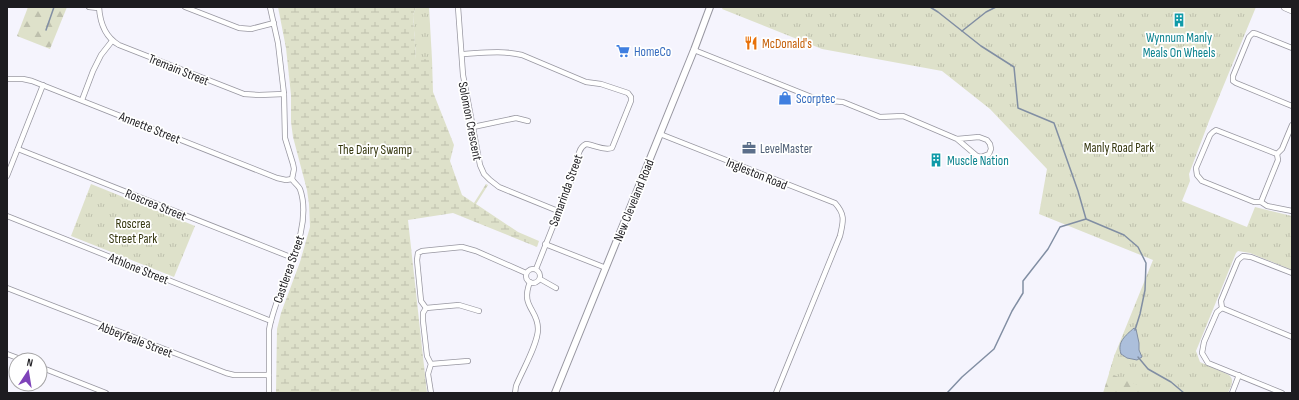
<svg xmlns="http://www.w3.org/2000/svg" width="1299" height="400" viewBox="0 0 1299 400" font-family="'Sofia Sans Condensed',sans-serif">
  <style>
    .forest { fill: url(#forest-firs) }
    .wetland { fill: url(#wetland-marsh) }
    .park { fill: url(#park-tufts) }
    .water { fill: #acbfdb; stroke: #818ea3 }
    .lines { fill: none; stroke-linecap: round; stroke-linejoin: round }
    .stream { stroke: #818ea3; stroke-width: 1.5 }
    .street-casing { stroke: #9897a1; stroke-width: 6 }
    .secondary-casing { stroke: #9897a1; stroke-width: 8 }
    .primary-casing { stroke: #9897a1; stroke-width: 8 }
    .street { stroke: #fff; stroke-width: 4.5 }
    .secondary { stroke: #fff; stroke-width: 6 }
    .primary { stroke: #fff; stroke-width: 7 }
    .labels { text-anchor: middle; stroke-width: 3.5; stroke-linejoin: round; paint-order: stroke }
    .culture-label { font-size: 13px; fill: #0d838f; stroke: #fff }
    .food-label { font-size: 13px; fill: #c56008; stroke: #fff; text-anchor: start }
    .shop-label { font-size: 13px; fill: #366cbe; stroke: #fff; text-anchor: start }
    .street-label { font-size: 13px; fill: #1d1c20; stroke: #fff }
    .park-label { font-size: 13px; fill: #34360d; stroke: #fff }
    .service-label { font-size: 13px; fill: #4e5e75; stroke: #fff; text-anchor: start }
  </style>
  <defs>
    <pattern id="forest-firs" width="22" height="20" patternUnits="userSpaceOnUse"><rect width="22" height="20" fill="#dee1ca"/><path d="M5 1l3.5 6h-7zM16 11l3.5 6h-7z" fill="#bec0ad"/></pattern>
    <pattern id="wetland-marsh" width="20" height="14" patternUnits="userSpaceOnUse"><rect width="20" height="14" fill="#dee1ca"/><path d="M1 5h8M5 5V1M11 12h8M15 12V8" fill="none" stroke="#bec0ad"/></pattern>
    <pattern id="park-tufts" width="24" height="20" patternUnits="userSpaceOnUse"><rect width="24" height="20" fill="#dee1ca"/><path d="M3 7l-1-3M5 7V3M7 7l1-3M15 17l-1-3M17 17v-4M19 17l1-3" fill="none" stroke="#bec0ad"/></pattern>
  </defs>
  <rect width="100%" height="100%" fill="#f5f4fd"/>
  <g class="forest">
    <polygon points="28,7 67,7 50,49 17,36"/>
    <polygon points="1115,354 1176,393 1103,393"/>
  </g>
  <polygon class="wetland" points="278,7 416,7 413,15 416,59 432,59 433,92 454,145 450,161 462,195 474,203 486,184 488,185 476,204 518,232 539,241 537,247 453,213 408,220 427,393 276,393 277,329 281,313 300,262 310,227 309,204 307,190 293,137 291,122 291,95 286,48"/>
  <g class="park">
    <polygon points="416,7 429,7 432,59 416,59 413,15"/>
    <path d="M723 7H1256L1209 121 1189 174 1190 181 1182 201 1247 227 1255 207 1292 216V270L1250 253 1238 251 1236 253 1196 351 1200 362 1229 375C1235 380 1231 386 1228 393H1157L1109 373 1115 354 1153 260 1039 214 1047 169 990 109 942 71 822 49 722 9Z"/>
    <polygon points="91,184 195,226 174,277 71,236"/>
  </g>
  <path class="water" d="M1134 328 1136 329 1139 343V350L1142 357 1137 360 1127 358 1121 354C1117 342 1125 336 1134 328Z"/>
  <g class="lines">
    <g class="stream">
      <polyline points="930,7 938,12 981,46 1014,67 1018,108 1054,123 1078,191 1086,219 1124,235 1138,247 1146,263 1145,290 1140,314 1135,330"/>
      <polyline points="46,30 54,7"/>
      <polyline points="962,31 986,12 996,7"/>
      <polyline points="1138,357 1148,369 1171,382 1184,393"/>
      <polyline points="947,393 962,377 994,349 1012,311 1023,293 1023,281 1048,249 1060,227 1086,219"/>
    </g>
    <g class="street-casing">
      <g id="street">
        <polyline points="89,7 98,8"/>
        <path d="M99 7C100 23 105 37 119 45L244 94 259 95 284 94"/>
        <polyline points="185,7 239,28 251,29 274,23"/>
        <polyline points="458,7 463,75 480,165 484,174 490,180 499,187 558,211"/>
        <polyline points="1292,48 1257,34 1253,33 1249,37 1233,76 1233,81 1236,83 1292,106"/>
        <polyline points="694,50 819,100 843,102 880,117 903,116 957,139 979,137 987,140 990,144 991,149 989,154 981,157 977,156 957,139"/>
        <path d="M462 54C482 53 502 50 522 55L586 82 601 84 628 93 631 97V101L612 148C603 151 595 145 586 144 578 148 578 157 577 166L536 269"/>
        <polyline points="7,79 23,79 32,81 277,178 286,180 292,179"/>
        <polyline points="82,100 93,71 101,55 112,41"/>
        <polyline points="1292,125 1282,149 1277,154 1278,160 1261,202 1267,206 1292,211"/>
        <polyline points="473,127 516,118 528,121"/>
        <path d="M660 134 835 203C846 215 843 222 840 236L776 393"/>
        <polyline points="18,149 293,258"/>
        <polyline points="7,176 43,85"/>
        <polyline points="1261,202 1254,202 1202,181 1197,175 1196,168 1210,135 1213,132 1216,130 1277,154"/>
        <polyline points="7,216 271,321"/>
        <polyline points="545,244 606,268"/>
        <circle cx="533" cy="276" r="7"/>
        <polyline points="540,279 556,288"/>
        <polyline points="7,288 226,373 234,375 269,375"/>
        <polyline points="426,308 459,305 479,311"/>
        <polyline points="1222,308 1292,337"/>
        <polyline points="7,354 23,360"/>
        <polyline points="431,364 468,361"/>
        <polyline points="40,367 106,393"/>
        <path d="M269 393V330C276 287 315 232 300 189 298 185 294 183 292 179L294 169 293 164 285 138 284 94 278 43 270 7"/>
        <polyline points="431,393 428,374 431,364 427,356 423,321 423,313 426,308 421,301 417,260 418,253 422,251 462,247 476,251 526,273"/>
        <path d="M515 393 516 386C522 371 538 344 538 329 538 309 520 307 530 282"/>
        <polyline points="1232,393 1239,375"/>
        <polyline points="1282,393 1208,363 1202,353 1204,342 1217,312 1222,308 1221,301 1238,260 1243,256 1251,257 1292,273"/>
      </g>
    </g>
    <g class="secondary-casing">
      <polyline id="secondary" points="555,393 694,50 710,7"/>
    </g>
    <g class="primary-casing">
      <polyline id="primary" points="1285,7 1292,10"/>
    </g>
    <use href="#street" class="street"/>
    <use href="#secondary" class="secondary"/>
    <use href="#primary" class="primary"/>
  </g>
  <defs>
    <g id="building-bare" transform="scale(1.08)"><path d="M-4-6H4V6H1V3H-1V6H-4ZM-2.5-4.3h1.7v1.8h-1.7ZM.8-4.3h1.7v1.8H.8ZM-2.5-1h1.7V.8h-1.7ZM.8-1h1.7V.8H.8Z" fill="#0f9aa8" stroke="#fff" stroke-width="2.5" paint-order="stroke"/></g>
    <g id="restaurant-bare" transform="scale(1.08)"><path d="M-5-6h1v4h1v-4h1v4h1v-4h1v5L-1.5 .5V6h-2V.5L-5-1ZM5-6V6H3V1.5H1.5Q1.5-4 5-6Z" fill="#e8710a" stroke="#fff" stroke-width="2.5" paint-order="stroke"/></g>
    <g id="supermarket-bare" transform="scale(1.08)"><path d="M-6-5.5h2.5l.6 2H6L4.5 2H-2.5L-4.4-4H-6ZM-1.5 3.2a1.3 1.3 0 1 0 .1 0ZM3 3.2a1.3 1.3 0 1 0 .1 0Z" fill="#3f7fe0" stroke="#fff" stroke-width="2.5" paint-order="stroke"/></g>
    <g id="shop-bare" transform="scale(1.08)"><path d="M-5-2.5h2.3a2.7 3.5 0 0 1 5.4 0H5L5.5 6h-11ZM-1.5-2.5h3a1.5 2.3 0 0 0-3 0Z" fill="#3f7fe0" stroke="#fff" stroke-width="2.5" paint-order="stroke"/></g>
    <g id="office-bare" transform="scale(1.08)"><path d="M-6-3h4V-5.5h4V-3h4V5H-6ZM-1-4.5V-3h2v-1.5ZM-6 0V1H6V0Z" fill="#5c6f8a" stroke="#fff" stroke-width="2.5" paint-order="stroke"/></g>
  </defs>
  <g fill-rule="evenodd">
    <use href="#building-bare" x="1179" y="20"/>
    <use href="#restaurant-bare" x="751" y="43"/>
    <use href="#supermarket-bare" x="623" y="51"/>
    <use href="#shop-bare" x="785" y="98"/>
    <use href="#office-bare" x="749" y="148"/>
    <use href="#building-bare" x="936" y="160"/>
  </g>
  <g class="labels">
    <g class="culture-label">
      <text x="1179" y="42">Wynnum Manly<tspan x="1179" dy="15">Meals On Wheels</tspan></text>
      <text x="947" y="165" text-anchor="start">Muscle Nation</text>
    </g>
    <g class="food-label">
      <text x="762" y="48">McDonald's</text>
    </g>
    <g class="shop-label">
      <text x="634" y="56">HomeCo</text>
      <text x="796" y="103">Scorptec</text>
    </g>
    <g class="street-label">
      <text transform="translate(179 69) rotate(22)" y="5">Tremain Street</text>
      <text transform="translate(471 121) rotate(79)" y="5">Solomon Crescent</text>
      <text transform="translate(150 127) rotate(22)" y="5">Annette Street</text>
      <text transform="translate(757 173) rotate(22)" y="5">Ingleston Road</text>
      <text transform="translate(565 190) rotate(-70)" y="5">Samarinda Street</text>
      <text transform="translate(633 200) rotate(-68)" y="5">New Cleveland Road</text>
      <text transform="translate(156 204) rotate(22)" y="5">Roscrea Street</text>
      <text transform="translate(139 268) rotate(22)" y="5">Athlone Street</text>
      <text transform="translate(288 269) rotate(-71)" y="5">Castlerea Street</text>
      <text transform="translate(136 339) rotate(21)" y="5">Abbeyfeale Street</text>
    </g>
    <g class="park-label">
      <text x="1119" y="152">Manly Road Park</text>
      <text x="375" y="154">The Dairy Swamp</text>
      <text x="133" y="228">Roscrea<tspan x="133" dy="15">Street Park</tspan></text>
    </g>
    <g class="service-label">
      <text x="760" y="153">LevelMaster</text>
    </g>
  </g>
  <rect width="1299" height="400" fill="none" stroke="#1d1c20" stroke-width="16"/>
  <g transform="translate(28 372) rotate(12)"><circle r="19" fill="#ffffff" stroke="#a5a4a6"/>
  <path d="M0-3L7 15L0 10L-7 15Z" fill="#7e43b9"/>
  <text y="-6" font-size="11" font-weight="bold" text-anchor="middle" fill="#1d1c20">N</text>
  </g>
</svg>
